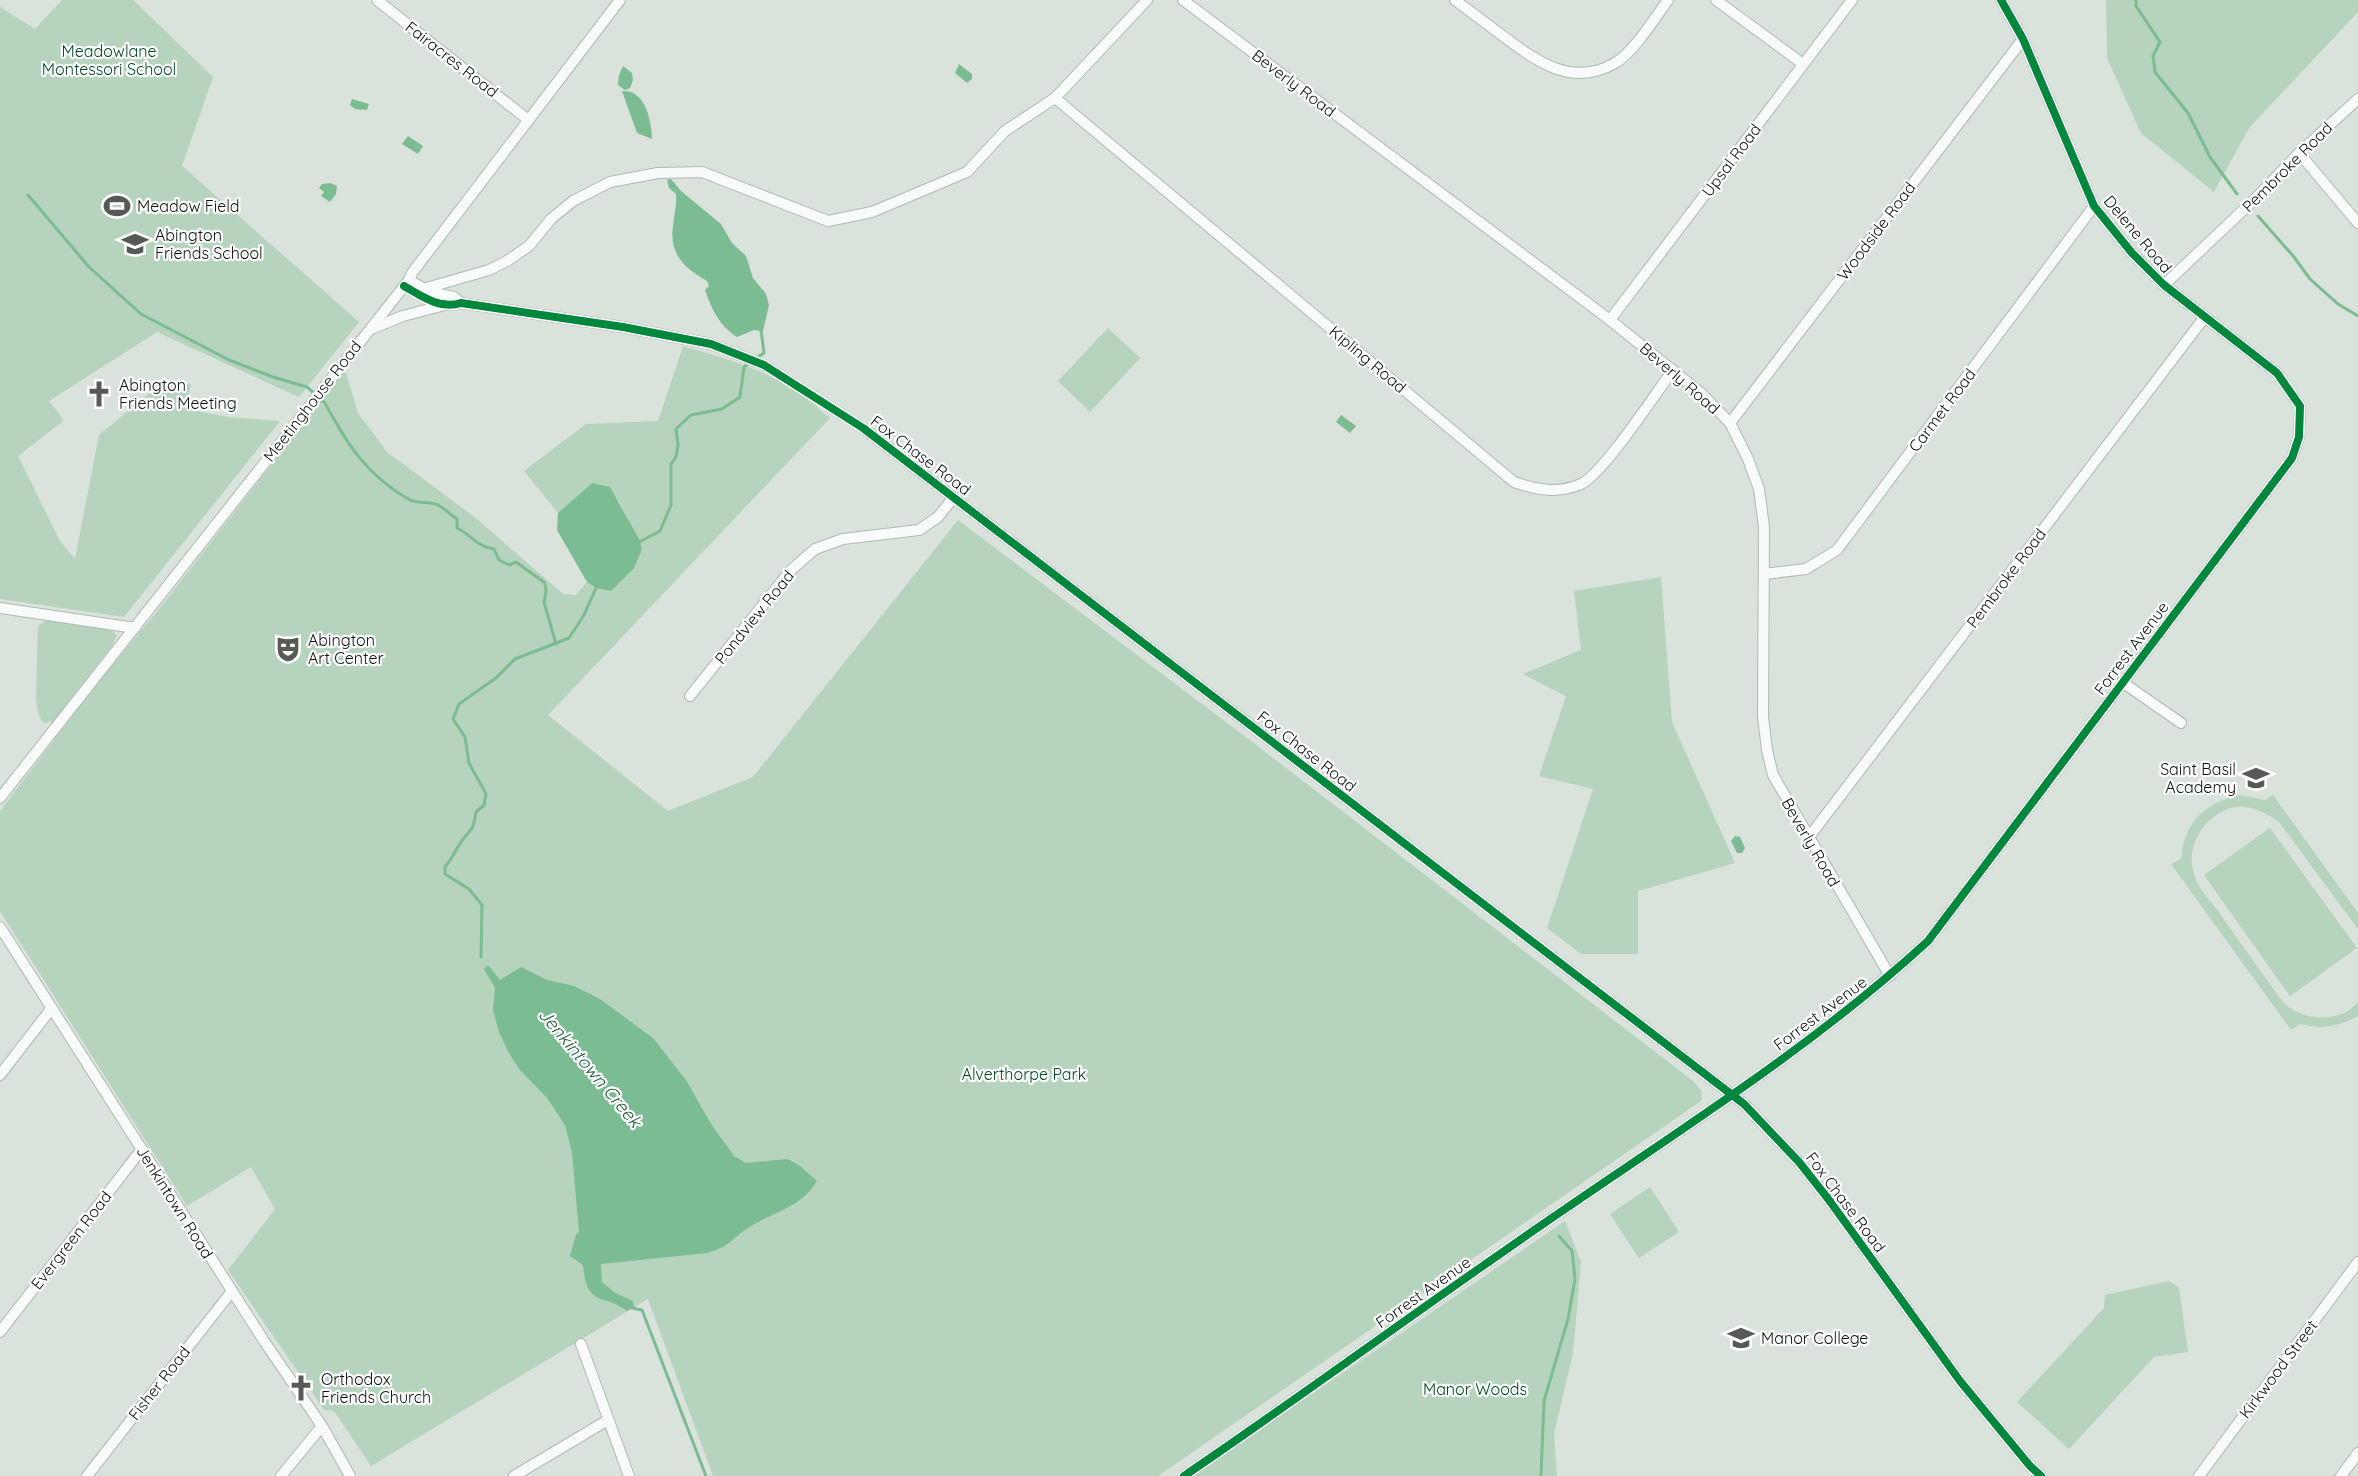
<svg xmlns="http://www.w3.org/2000/svg" width="2358" height="1476" viewBox="0 0 2358 1476" font-family="Quicksand,sans-serif">
  <style>
    .green { fill: #b5d3bd }
    .water { fill: #7cbc92 }
    .lines { fill: none; stroke-linecap: round; stroke-linejoin: round }
    .stream { stroke: #7cbc92; stroke-width: 3 }
    .minor-casing { stroke: #b1b8b3; stroke-width: 12 }
    .minor { stroke: #f9fbfa; stroke-width: 10 }
    .cycleway-casing { stroke: #fff; stroke-width: 11 }
    .cycleway { stroke: #00873e; stroke-width: 8 }
    .labels { text-anchor: middle; stroke-width: 4.5; stroke-linejoin: round; paint-order: stroke }
    .park-label { font-size: 16px; fill: #014823; stroke: #fff }
    .street-label { font-size: 16px; fill: #0d110e; stroke: #fff }
    .poi-label { font-size: 16px; fill: #0d110e; stroke: #fff; text-anchor: start }
    .water-label { font-size: 18px; font-style: italic; fill: #22603a; stroke: #fff }
  </style>
  <rect width="100%" height="100%" fill="#dae2dc"/>
  <g class="green">
    <polygon points="62,0 133,0 213,77 182,166 359,322 299,397 157,332 49,401 63,419 62,422 18,456 60,541 75,559 99,435 166,380 191,384 186,409 228,417 280,421 124,617 0,599 0,7 35,29"/>
    <polygon points="2106,0 2358,0 2358,12 2249,128 2214,192 2141,133 2107,58"/>
    <polygon points="1108,328 1140,358 1090,412 1058,381"/>
    <path d="M683 346C721 357 764 369 797 392 809 400 819 409 830 418L548 715 668 811 753 777 958 520 1251 741 1693 1081 1702 1091 1701 1101 1158 1476H713L648 1299 371 1466 334 1411 324 1410 228 1270 275 1209 251 1167 187 1206 0 911V811L92 690 163 604 345 370 358 413 387 452 476 518 563 594 576 595 587 582 596 588 642 549 619 501 592 483 558 513 524 471 586 424 658 421Z"/>
    <polygon points="1661,577 1672,722 1735,863 1638,891 1638,954 1581,954 1547,928 1593,789 1539,776 1566,696 1523,674 1581,650 1574,591"/>
    <polygon points="47,620 111,630 117,635 112,646 52,723 49,721 47,723 42,722 37,709 36,698 38,626"/>
    <path d="M2239 795 2265 800 2273 795 2358 913V929L2279 822C2263 810 2242 801 2223 811 2199 823 2185 851 2195 877 2199 890 2213 904 2221 915 2241 944 2262 973 2283 1002 2288 1006 2293 1011 2299 1013 2317 1021 2345 1019 2358 1002V1016L2355 1018C2334 1027 2324 1029 2300 1024L2291 1030 2171 864 2181 859C2185 821 2203 805 2239 795Z"/>
    <polygon points="2270,828 2357,948 2290,996 2204,875"/>
    <polygon points="1650,1187 1679,1232 1639,1258 1610,1214"/>
    <polygon points="1565,1221 1581,1262 1573,1353 1554,1434 1557,1476 1193,1476"/>
    <polygon points="2169,1281 2179,1288 2188,1352 2154,1357 2069,1449 2017,1402 2104,1308 2105,1295"/>
  </g>
  <g class="water">
    <polygon points="959,64 972,74 972,79 967,83 955,73"/>
    <polygon points="623,66 632,73 633,80 630,88 625,90 618,85 619,75"/>
    <path d="M622 91C646 90 651 120 652 139L637 133Z"/>
    <polygon points="352,99 369,104 367,110 355,109 350,105"/>
    <polygon points="408,136 423,146 418,154 402,144"/>
    <path d="M671 179 681 191 721 224 732 243 746 256 753 278 766 294 769 305 763 331 754 330 737 337C719 325 712 310 705 290L709 286 707 281C684 268 669 254 673 226 674 215 677 205 676 194L669 188 667 180Z"/>
    <polygon points="330,183 337,186 336,194 330,202 321,196 324,192 319,188 322,184"/>
    <polygon points="1341,415 1356,426 1350,433 1336,422"/>
    <polygon points="592,483 610,487 639,539 642,549 634,568 611,591 596,588 587,582 557,530 558,513"/>
    <polygon points="1735,836 1740,837 1745,848 1742,853 1737,853 1731,841"/>
    <path d="M488 965 500 980 521 967 547 980 574 986 600 999 653 1038 686 1080 711 1124 734 1156 746 1163 788 1159 800 1166 817 1181C801 1207 776 1211 751 1226 733 1237 730 1247 707 1253L601 1264 602 1282 615 1293 633 1301 634 1307 627 1311C601 1292 587 1308 583 1265L570 1256 576 1235 579 1232 572 1152 565 1125 547 1098 519 1069 509 1053 499 1032 493 1010 495 988 484 969Z"/>
  </g>
  <g class="lines">
    <g class="stream">
      <polyline points="2136,0 2136,6 2160,42 2153,56 2155,72 2188,113 2210,157 2237,194"/>
      <polyline points="28,195 89,267 141,314 229,360 273,377 307,387 315,394"/>
      <polyline points="2258,216 2294,257 2310,279 2338,304 2358,316"/>
      <polyline points="756,358 764,353 761,330"/>
      <path d="M320 399 325 403C347 444 367 476 410 500 419 504 429 501 438 505 444 508 451 515 457 519V528C471 535 479 548 494 549L499 560 509 565 516 562 545 583 546 591 544 602 556 644"/>
      <polyline points="639,542 660,531 671,505 671,464 676,457 678,445 676,429 691,415 722,409 740,397 744,367 751,362"/>
      <path d="M481 957 482 905 469 889 445 874V867C452 859 455 851 461 842 472 827 473 832 476 812L484 805 486 794 469 763 465 737 453 719 459 704 496 678 515 659 569 638 584 615 596 588"/>
      <polyline points="628,1307 642,1310 706,1476"/>
      <polyline points="1541,1476 1544,1401 1568,1319 1575,1279 1572,1251 1559,1236"/>
    </g>
    <g class="minor-casing">
      <g id="minor">
        <polyline points="377,0 527,119"/>
        <polyline points="1183,0 1610,320 1702,394 1730,423 1748,459 1759,489 1764,527 1763,717 1767,750 1773,775 1890,976"/>
        <path d="M1455 0C1471 12 1487 24 1503 36 1536 61 1572 88 1615 63 1633 53 1655 18 1668 0"/>
        <polyline points="1716,0 1803,64"/>
        <path d="M1055 98 1514 482C1536 490 1558 494 1581 484 1603 474 1655 394 1673 370"/>
        <polyline points="2299,153 2358,223"/>
        <polyline points="409,280 430,292 454,297 461,303"/>
        <polyline points="2164,285 2256,198 2299,153 2358,99"/>
        <path d="M404 286C421 296 441 310 461 303L623 327 711 344 764 365 863 428 1744 1104 1799 1162 1829 1200 1960 1381 2030 1466 2041 1476"/>
        <polyline points="423,289 489,270 507,261 529,246 551,219 573,201 610,182 658,173 702,172 828,221 872,212 967,172 1005,131 1055,98 1147,0"/>
        <polyline points="1610,320 1852,0"/>
        <polyline points="371,329 403,316 441,306"/>
        <polyline points="1730,423 2023,39"/>
        <polyline points="1764,574 1806,569 1837,550 2094,206"/>
        <polyline points="0,608 135,628"/>
        <polyline points="2122,682 2181,723"/>
        <polyline points="690,696 790,571 815,549 843,539 919,530 938,517 954,497"/>
        <polyline points="0,798 409,280 412,273 620,0"/>
        <polyline points="1809,837 2204,318"/>
        <polyline points="0,927 264,1341 322,1426 350,1476"/>
        <polyline points="0,1075 51,1009"/>
        <polyline points="0,1332 142,1149"/>
        <polyline points="581,1344 629,1476"/>
        <polyline points="87,1476 232,1291"/>
        <polyline points="281,1476 322,1426"/>
        <polyline points="514,1476 608,1420"/>
        <path d="M1184 1476C1312 1389 1437 1296 1565 1209 1689 1124 1817 1043 1928 941L2292 458 2299 437 2300 406 2277 373 2164 285 2132 253 2094 206 2023 39 2001 0"/>
        <polyline points="2199,1476 2358,1262"/>
        <polyline points="2341,1476 2358,1453"/>
      </g>
    </g>
    <use href="#minor" class="minor"/>
    <g class="cycleway-casing">
      <g id="cycleway">
        <path d="M404 286C421 296 441 310 461 303L623 327 711 344 764 365 863 428 1744 1104 1799 1162 1829 1200 1960 1381 2030 1466 2041 1476"/>
        <path d="M1184 1476C1312 1389 1437 1296 1565 1209 1689 1124 1817 1043 1928 941L2292 458 2299 437 2300 406 2277 373 2164 285 2132 253 2094 206 2023 39 2001 0"/>
      </g>
    </g>
    <use href="#cycleway" class="cycleway"/>
  </g>
  <defs>
    <g id="stadium-bare" transform="scale(2.07)"><path d="M0-5a6.5 5 0 1 0 0 10a6.5 5 0 1 0 0-10ZM-3.5-1.8h7v3.6h-7Z" fill="#555a56" stroke="#fff" stroke-width="2.5" paint-order="stroke"/></g>
    <g id="school-bare" transform="scale(2.07)"><path d="M0-5L7-2L0 1L-7-2ZM-4 1L0 2.5L4 1V4Q0 6-4 4Z" fill="#555a56" stroke="#fff" stroke-width="2.5" paint-order="stroke"/></g>
    <g id="church-bare" transform="scale(2.07)"><path d="M-1.2-6h2.4v3.5h3.3v2.4h-3.3V6h-2.4V-.1h-3.3v-2.4h3.3Z" fill="#555a56" stroke="#fff" stroke-width="2.5" paint-order="stroke"/></g>
    <g id="theatre-bare" transform="scale(2.07)"><path d="M-5-5.5Q0-4 5-5.5V0Q5 5 0 6Q-5 5-5 0ZM-3.3-2.5H-1v1.5H-3.3ZM1-2.5H3.3v1.5H1ZM-2.8 1Q0 5.5 2.8 1Z" fill="#555a56" stroke="#fff" stroke-width="2.5" paint-order="stroke"/></g>
  </defs>
  <g fill-rule="evenodd">
    <use href="#stadium-bare" x="117" y="206"/>
    <use href="#school-bare" x="135" y="244"/>
    <use href="#church-bare" x="99" y="394"/>
    <use href="#theatre-bare" x="288" y="649"/>
    <use href="#school-bare" x="2256" y="778"/>
    <use href="#school-bare" x="1741" y="1338"/>
    <use href="#church-bare" x="301" y="1388"/>
  </g>
  <g class="labels">
    <g class="park-label">
      <text x="109" y="57">Meadowlane<tspan x="109" dy="18">Montessori School</tspan></text>
      <text x="1024" y="1080">Alverthorpe Park</text>
      <text x="1475" y="1395">Manor Woods</text>
    </g>
    <g class="street-label">
      <text transform="translate(452 59) rotate(38)" y="6">Fairacres Road</text>
      <text transform="translate(1294 83) rotate(37)" y="6">Beverly Road</text>
      <text transform="translate(1731 160) rotate(-53)" y="6">Upsal Road</text>
      <text transform="translate(2287 167) rotate(-45)" y="6">Pembroke Road</text>
      <text transform="translate(1876 231) rotate(-53)" y="6">Woodside Road</text>
      <text transform="translate(2138 234) rotate(50)" y="6">Delene Road</text>
      <text transform="translate(1368 359) rotate(40)" y="6">Kipling Road</text>
      <text transform="translate(1680 378) rotate(41)" y="6">Beverly Road</text>
      <text transform="translate(312 401) rotate(-52)" y="6">Meetinghouse Road</text>
      <text transform="translate(1942 410) rotate(-53)" y="6">Carmet Road</text>
      <text transform="translate(921 455) rotate(37)" y="6">Fox Chase Road</text>
      <text transform="translate(2006 578) rotate(-53)" y="6">Pembroke Road</text>
      <text transform="translate(754 617) rotate(-51)" y="6">Pondview Road</text>
      <text transform="translate(2131 648) rotate(-53)" y="6">Forrest Avenue</text>
      <text transform="translate(1307 751) rotate(38)" y="6">Fox Chase Road</text>
      <text transform="translate(1811 842) rotate(60)" y="6">Beverly Road</text>
      <text transform="translate(1820 1013) rotate(-37)" y="6">Forrest Avenue</text>
      <text transform="translate(175 1202) rotate(58)" y="6">Jenkintown Road</text>
      <text transform="translate(1846 1202) rotate(53)" y="6">Fox Chase Road</text>
      <text transform="translate(71 1240) rotate(-52)" y="6">Evergreen Road</text>
      <text transform="translate(1423 1292) rotate(-35)" y="6">Forrest Avenue</text>
      <text transform="translate(2278 1369) rotate(-53)" y="6">Kirkwood Street</text>
      <text transform="translate(159 1383) rotate(-52)" y="6">Fisher Road</text>
    </g>
    <g class="poi-label">
      <text x="137" y="212">Meadow Field</text>
      <text x="155" y="241">Abington<tspan x="155" dy="18">Friends School</tspan></text>
      <text x="119" y="391">Abington<tspan x="119" dy="18">Friends Meeting</tspan></text>
      <text x="308" y="646">Abington<tspan x="308" dy="18">Art Center</tspan></text>
      <text x="2236" y="775" text-anchor="end">Saint Basil<tspan x="2236" dy="18">Academy</tspan></text>
      <text x="1761" y="1344">Manor College</text>
      <text x="321" y="1385">Orthodox<tspan x="321" dy="18">Friends Church</tspan></text>
    </g>
    <g class="water-label">
      <text transform="translate(590 1068) rotate(50)" y="6">Jenkintown Creek</text>
    </g>
  </g>
</svg>
